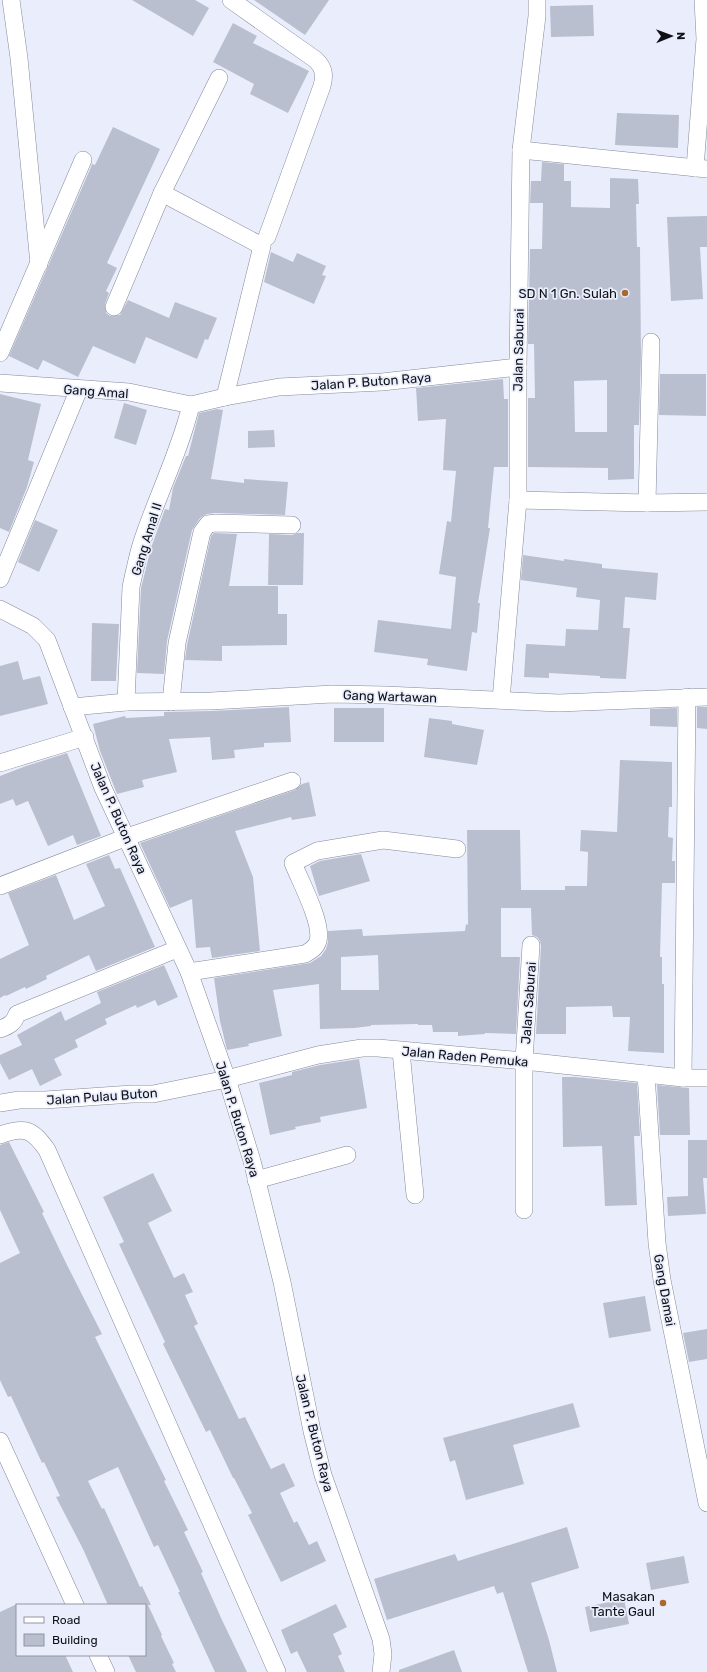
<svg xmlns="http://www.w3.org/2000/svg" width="707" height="1672" viewBox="0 0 707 1672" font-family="Rubik,sans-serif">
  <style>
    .building { fill: #babfd0; fill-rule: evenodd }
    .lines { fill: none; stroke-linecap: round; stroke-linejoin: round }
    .minor-casing { stroke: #848999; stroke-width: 18 }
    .minor { stroke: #fff; stroke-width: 17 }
    .poi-dot { fill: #a86931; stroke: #eaeefc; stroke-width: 1.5 }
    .labels { text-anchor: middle; stroke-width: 3.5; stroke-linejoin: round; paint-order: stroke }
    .poi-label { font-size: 13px; fill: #0e1016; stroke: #eaeefc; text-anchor: end }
    .street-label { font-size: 13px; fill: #0e1016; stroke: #eaeefc }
  </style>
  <rect width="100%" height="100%" fill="#eaeefc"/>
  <g class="building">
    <polygon points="132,0 195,0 209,8 193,36"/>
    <polygon points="254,0 329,0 305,35"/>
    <polygon points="593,5 594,36 551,37 550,6"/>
    <polygon points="233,23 257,36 253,43 309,71 288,113 250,94 254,84 213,62"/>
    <polygon points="617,113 679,115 678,148 615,145"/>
    <polygon points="113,127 160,149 107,263 117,268 106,291 109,293 105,304 106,313 110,316 120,315 128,300 169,318 175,302 217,318 208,340 205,339 197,359 146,337 135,364 93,346 78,377 43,360 38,370 9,356 91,167 92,164 95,165"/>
    <path d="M542 162 564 164V181H571V207L610 208V178L638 179 639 204H636L637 247H640L641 354 639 425H634V479L608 480V468L528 467V398H535L534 344H528L530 249H542L543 203H530L531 181H541ZM607 380V432H575L574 381Z"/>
    <polygon points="707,216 707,247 700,247 703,299 671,301 667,217"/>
    <polygon points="271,252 293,262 297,253 326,266 322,275 326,276 314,304 264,282"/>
    <polygon points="660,374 706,374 706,416 659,415"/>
    <polygon points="503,379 504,399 508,399 508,467 494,467 488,528 490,528 478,603 480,603 477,633 472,632 467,671 427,665 428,659 374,652 378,620 451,629 456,577 439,574 447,521 451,522 456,471 443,470 446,419 418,421 416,388"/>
    <polygon points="0,394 41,404 28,460 34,462 27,487 9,532 0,528"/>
    <polygon points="124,403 147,410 136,445 114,438"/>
    <polygon points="217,409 223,410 211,479 244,483 244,479 288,482 285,515 215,513 207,514 200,518 192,530 167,641 164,674 137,673 141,588 151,548 165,509 169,510 173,488 186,456 188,456 199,413"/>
    <polygon points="274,430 275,447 248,448 248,431"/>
    <polygon points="35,520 58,530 39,572 18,562"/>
    <polygon points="214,533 237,534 229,586 278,586 278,614 287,614 287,645 222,646 222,661 185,660 187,645 211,536"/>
    <polygon points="297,533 304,533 303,585 268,585 269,534 292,535"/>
    <polygon points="523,555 564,561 564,559 602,564 602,568 658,573 656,600 625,597 623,628 630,628 626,679 600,678 600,676 549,673 549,678 524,677 526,644 565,646 566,629 598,630 600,600 576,597 577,588 521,580"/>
    <polygon points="92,623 119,624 116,681 91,681"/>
    <polygon points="18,661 23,680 40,676 48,704 0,716 0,666"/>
    <polygon points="289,707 291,742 264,743 264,747 234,750 235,758 212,760 210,737 169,739 177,772 142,780 144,787 117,794 100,751 93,724 125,716 126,718 164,716 164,712 211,711"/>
    <polygon points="697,707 707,707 707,729 697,728"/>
    <rect x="334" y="708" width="50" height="34"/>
    <polygon points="677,708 677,727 650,726 650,709"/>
    <polygon points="429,718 452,721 452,724 484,730 477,765 424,757"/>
    <polygon points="67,753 101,836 77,845 73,835 48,846 28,801 16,806 13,799 0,804 0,776 26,766"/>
    <path d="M620 760 672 762V807H669L668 837 673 838 672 861H675V883H662L660 957H662V984H664V1053L628 1051 630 1017H613L612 1006 566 1007V1034H536L541 946 540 941 537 937 532 935 531 908H501V957H520L516 1034 485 1033V1034L458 1036V1032H433L432 1025H418V1024L371 1025V1026L354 1028 320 1029 319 984 273 990 282 1036 248 1044 249 1046 227 1050 220 1021 214 978 310 963 321 956 326 949 328 942V931L362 929 363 936 465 931 466 924 468 925 467 830H520L521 890H565V886H587L588 852 580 851 581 830 617 832ZM378 955 379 990H341V957Z"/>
    <polygon points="309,782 316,816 292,820 291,817 235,831 253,877 260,951 212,958 210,947 196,948 192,899 170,908 140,843 295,790 302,784"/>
    <polygon points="361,854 370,881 319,896 310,866 320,861"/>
    <polygon points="109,855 115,869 120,868 155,947 96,971 89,955 46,976 47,979 26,989 25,987 6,996 5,995 0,998 0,959 29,945 8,893 56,875 74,920 105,906 86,864"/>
    <polygon points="164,965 178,997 158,1006 155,1000 137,1008 136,1005 105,1019 107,1024 75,1040 78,1047 54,1059 62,1075 40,1086 32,1069 9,1080 0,1063 0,1055 22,1045 17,1035 61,1011 65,1021 101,1003 97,992"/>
    <polygon points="359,1059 367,1108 320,1117 321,1122 295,1127 296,1129 270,1135 259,1083 292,1075 292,1072 320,1065"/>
    <polygon points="562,1077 575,1077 637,1083 640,1136 634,1136 637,1205 605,1206 602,1146 563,1147"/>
    <polygon points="657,1085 689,1088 690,1135 660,1135"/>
    <polygon points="688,1140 707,1140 707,1178 703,1178 706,1214 668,1216 667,1197 688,1196"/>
    <polygon points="9,1142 44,1212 42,1213 66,1263 102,1334 95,1337 166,1480 164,1481 188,1530 184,1532 203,1572 201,1573 222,1620 247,1672 215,1672 178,1592 180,1592 158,1545 154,1547 118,1467 88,1481 102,1509 104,1508 140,1587 142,1586 151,1605 148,1605 162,1635 161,1636 174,1663 172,1664 176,1672 136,1672 128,1655 145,1655 145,1605 108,1605 83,1549 56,1497 60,1496 44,1462 42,1463 11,1396 8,1397 0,1380 0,1263 20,1253 0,1210 0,1145"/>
    <polygon points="153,1173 172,1211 148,1223 174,1278 184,1273 193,1292 185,1295 198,1324 194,1326 239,1419 245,1417 271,1469 284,1463 295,1486 280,1493 294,1523 297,1521 309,1545 317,1541 326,1561 281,1582 248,1515 252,1513 234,1478 233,1478 210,1430 206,1432 163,1344 165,1342 119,1244 124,1242 103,1197"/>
    <polygon points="645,1296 651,1331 609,1338 603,1303"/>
    <polygon points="707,1329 707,1359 689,1362 683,1333"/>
    <polygon points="573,1403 580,1427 513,1445 524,1484 466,1500 455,1460 450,1462 443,1438"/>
    <polygon points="567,1527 579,1568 531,1583 549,1640 557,1672 528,1672 503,1592 497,1594 494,1586 387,1620 374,1579 455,1554 458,1561"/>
    <polygon points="684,1556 689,1583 651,1590 646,1563"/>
    <polygon points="624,1599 629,1624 590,1632 585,1607"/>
    <polygon points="17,1604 17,1655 65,1655 73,1672 0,1672 0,1612"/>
    <polygon points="336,1604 347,1627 333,1634 342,1654 338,1656 345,1672 307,1672 297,1651 291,1654 281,1630"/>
    <polygon points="454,1650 462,1672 399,1672 399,1670"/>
  </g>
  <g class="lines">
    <g class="minor-casing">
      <g id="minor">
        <polyline points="11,0 19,58 39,264"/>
        <path d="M231 0 316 60C324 68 325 75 322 86L267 237"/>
        <polyline points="521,150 707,169"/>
        <polyline points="695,168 705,39 703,0"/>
        <polyline points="162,193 262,246 225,397"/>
        <polyline points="114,307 162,193 219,78"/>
        <polyline points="0,353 83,160"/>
        <polyline points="0,383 129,392 191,405 225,397 279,387 382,382 518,367"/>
        <polyline points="518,500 647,503 707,502"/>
        <polyline points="647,503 651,342"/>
        <polyline points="0,579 79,389"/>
        <polyline points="0,609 33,626 47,640 103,788 189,972 227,1079 252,1161 282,1282 312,1431 323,1475 381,1639 383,1654 381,1672"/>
        <polyline points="501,700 518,500 518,367 521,150 537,16 537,0"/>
        <path d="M126 702 131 587C134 573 137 559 141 545 156 498 179 454 191 405"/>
        <polyline points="171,702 177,643 202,532 208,524 215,523 292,525"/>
        <polyline points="72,707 126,702 211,701 332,694 386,695 559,703 707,697"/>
        <polyline points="0,763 85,737"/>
        <polyline points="0,886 127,837 292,781"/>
        <path d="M189 972 305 954C310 951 316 948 318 941 323 923 300 881 293 863L317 851 383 840 457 849"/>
        <path d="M0 1029C9 1026 14 1023 17 1014L177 949"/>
        <polyline points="401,1051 415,1195"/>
        <polyline points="646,1074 657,1243 662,1280 707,1503"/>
        <polyline points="683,1078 687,697"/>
        <polyline points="0,1103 19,1100 45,1100 132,1094 153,1094 227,1079 318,1055 362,1048 378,1048 524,1061 683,1078 707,1078"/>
        <path d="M0 1135C25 1126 32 1129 47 1150L277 1672"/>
        <polyline points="256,1180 347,1155"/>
        <polyline points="524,1210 524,1061 531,945"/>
        <polyline points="0,1441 75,1605"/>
        <polyline points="98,1655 106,1672"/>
      </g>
    </g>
    <use href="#minor" class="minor"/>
  </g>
  <g class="poi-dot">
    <circle cx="625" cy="293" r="4"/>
    <circle cx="663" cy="1603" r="4"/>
  </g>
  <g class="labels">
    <g class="poi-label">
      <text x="617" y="298">SD N 1 Gn. Sulah</text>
      <text x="655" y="1601">Masakan<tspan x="655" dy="15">Tante Gaul</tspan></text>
    </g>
    <g class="street-label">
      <text transform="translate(518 350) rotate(-89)" y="5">Jalan Saburai</text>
      <text transform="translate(371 381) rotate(-4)" y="5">Jalan P. Buton Raya</text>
      <text transform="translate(96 391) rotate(4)" y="5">Gang Amal</text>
      <text transform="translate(146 539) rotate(-73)" y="5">Gang Amal II</text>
      <text transform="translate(390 696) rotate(2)" y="5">Gang Wartawan</text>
      <text transform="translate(119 818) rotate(66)" y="5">Jalan P. Buton Raya</text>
      <text transform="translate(528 1003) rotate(-86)" y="5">Jalan Saburai</text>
      <text transform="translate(465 1056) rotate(5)" y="5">Jalan Raden Pemuka</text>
      <text transform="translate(102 1096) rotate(-4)" y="5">Jalan Pulau Buton</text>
      <text transform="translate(238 1119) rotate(73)" y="5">Jalan P. Buton Raya</text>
      <text transform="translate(665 1290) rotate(80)" y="5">Gang Damai</text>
      <text transform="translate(315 1433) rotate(76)" y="5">Jalan P. Buton Raya</text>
    </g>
  </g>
  <rect x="16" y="1604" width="130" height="52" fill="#eaeefc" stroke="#9295a0"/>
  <rect x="24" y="1617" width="20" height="6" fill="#ffffff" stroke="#9295a0"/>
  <text x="52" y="1624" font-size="12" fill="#0e1016">Road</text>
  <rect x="24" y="1634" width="20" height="12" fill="#babfd0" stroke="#9295a0"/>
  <text x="52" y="1644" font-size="12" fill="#0e1016">Building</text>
  <g transform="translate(671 36) rotate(89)" stroke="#eaeefc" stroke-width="3" paint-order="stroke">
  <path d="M0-3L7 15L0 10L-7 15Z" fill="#0e1016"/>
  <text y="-6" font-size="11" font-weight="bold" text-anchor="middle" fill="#0e1016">N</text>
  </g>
</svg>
